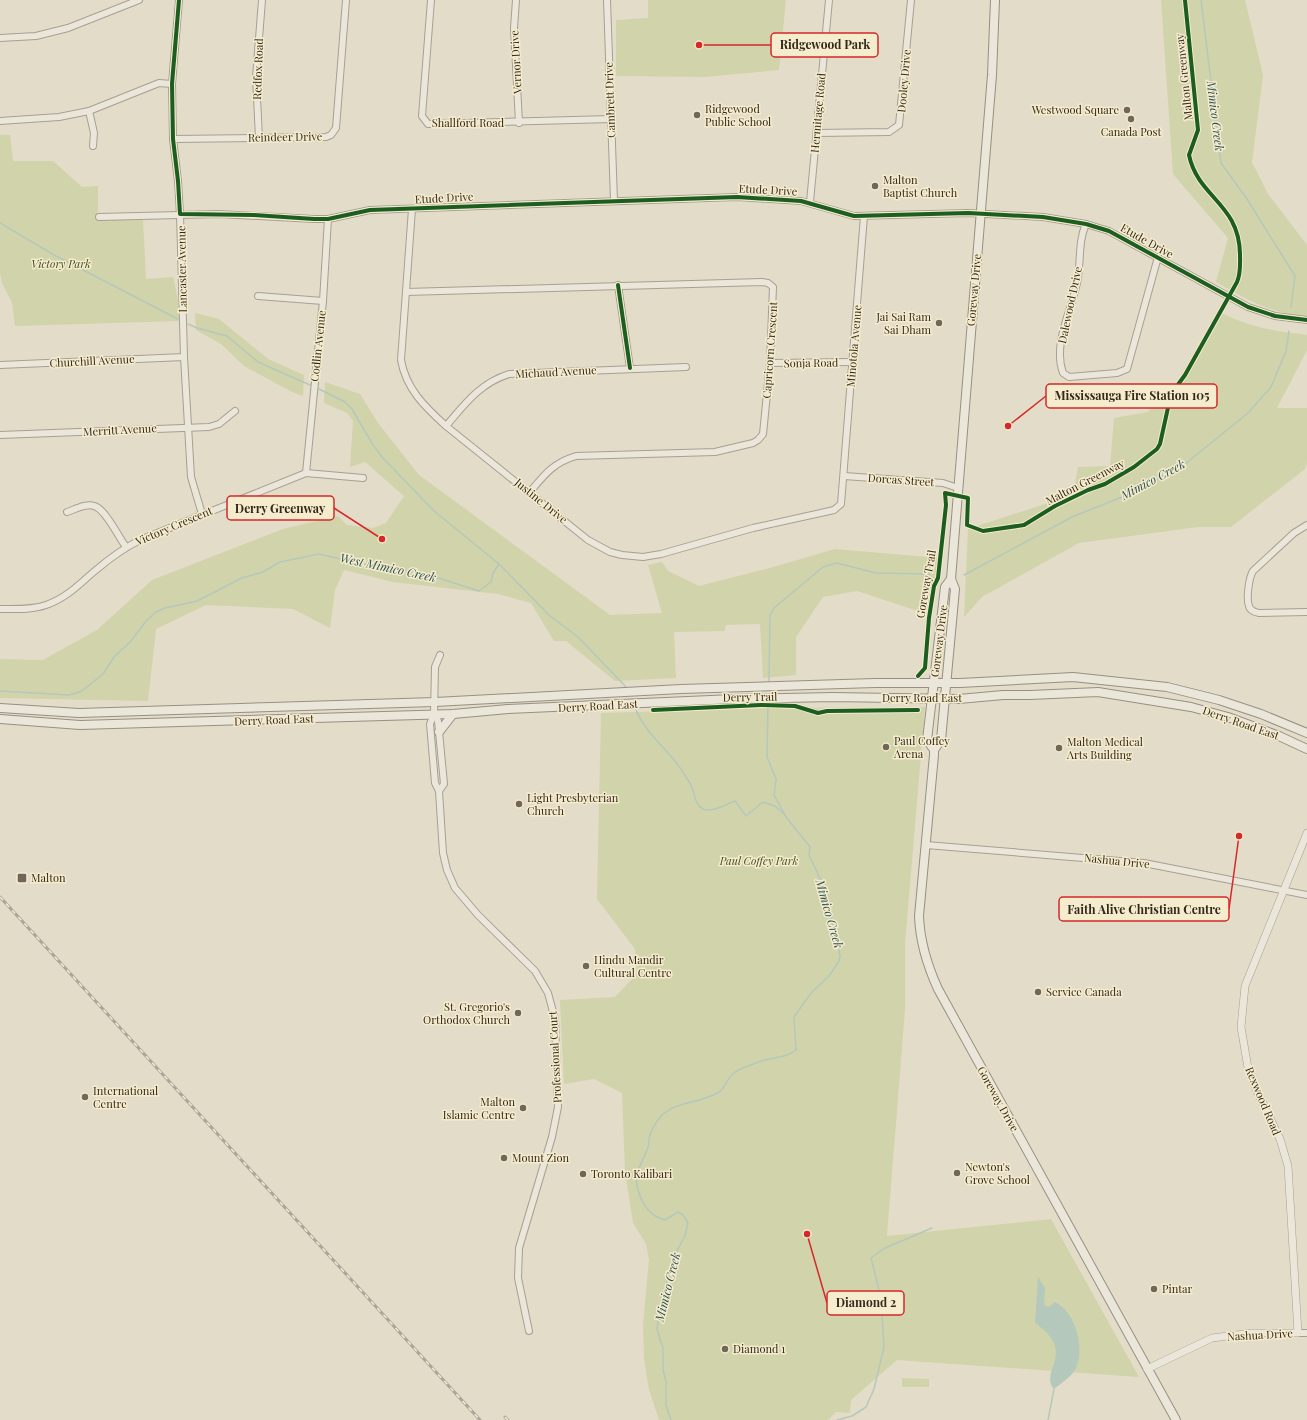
<svg xmlns="http://www.w3.org/2000/svg" width="1307" height="1420" viewBox="0 0 1307 1420" font-family="'Playfair Display',serif">
  <style>
    .green { fill: #d1d3aa }
    .water { fill: #b5c8bc }
    .lines { fill: none; stroke-linecap: round; stroke-linejoin: round }
    .stream { stroke: #b5c8bc; stroke-width: 1.5 }
    .minor-casing { stroke: #a7a092; stroke-width: 8 }
    .tertiary-casing { stroke: #a7a092; stroke-width: 8 }
    .secondary-casing { stroke: #979082; stroke-width: 10 }
    .minor { stroke: #ebe6da; stroke-width: 6 }
    .tertiary { stroke: #ebe6da; stroke-width: 7 }
    .secondary { stroke: #ebe6da; stroke-width: 8 }
    .rail-casing { stroke: #a9a59b; stroke-width: 3 }
    .rail { stroke: #f5ebcd; stroke-width: 1.5; stroke-dasharray: 4.5; stroke-linecap: butt }
    .cycleway-casing { stroke: #f5ebcd; stroke-width: 6 }
    .cycleway { stroke: #1b5e20; stroke-width: 4 }
    .poi-dot { fill: #716758; stroke: #f5ebcd; stroke-width: 1.5 }
    .labels { text-anchor: middle; stroke-width: 3; stroke-linejoin: round; paint-order: stroke }
    .street-label { font-size: 11px; fill: #34281b; stroke: #f5ebcd }
    .poi-label { font-size: 11px; fill: #34281b; stroke: #f5ebcd; text-anchor: start }
    .park-label { font-size: 11px; font-style: italic; fill: #435122; stroke: #f5ebcd }
    .water-label { font-size: 12px; font-style: italic; fill: #2a5454; stroke: #f5ebcd }
    .leader { fill: none; stroke: #d62828; stroke-width: 1.5 }
    .callout-dot { fill: #d62828; stroke: #f5ebcd; stroke-width: 1.5 }
    .callout { fill: #f5ebcd; stroke: #d62828; stroke-width: 1.5 }
    .callout-label { font-size: 12px; text-anchor: middle; font-weight: bold; fill: #34281b }
  </style>
  <rect width="100%" height="100%" fill="#e3dcc8"/>
  <g class="green">
    <polygon points="648,0 786,0 779,70 705,77 616,76 616,20 648,18"/>
    <path d="M1161 0H1245L1263 75 1252 162 1268 194 1307 245V317C1268 312 1249 301 1216 282L1228 238 1173 174Z"/>
    <polygon points="0,135 10,135 13,161 53,161 82,187 98,186 98,217 143,220 146,279 173,277 178,300 180,321 15,326 12,303 2,283 0,273"/>
    <path d="M1218 311C1248 327 1274 331 1307 335V350L1277 408H1307V463L1305 469 1231 527H1198L1079 543 982 597 964 617 968 529 1073 495 1078 467 1110 466 1114 418 1148 412 1179 379Z"/>
    <polygon points="195,313 219,319 268,359 304,375 303,396 292,392 244,366 221,344 196,330"/>
    <polygon points="325,382 360,394 378,423 419,475 610,615 662,613 648,565 662,562 668,571 699,586 770,568 835,549 939,558 930,615 857,591 823,597 796,637 796,675 763,678 760,624 726,625 725,631 674,632 676,678 615,681 566,641 554,641 531,603 498,594 393,582 344,570 335,590 330,628 293,609 206,605 156,629 148,701 0,698 0,659 43,660 97,630 152,580 283,529 338,516 347,525 373,528 386,523 404,496 365,462 350,467 353,421 347,413 324,403"/>
    <polygon points="925,707 905,944 905,1010 887,1236 1051,1219 1139,1377 897,1360 851,1400 850,1413 836,1412 828,1420 659,1420 649,1390 644,1358 643,1324 649,1260 646,1244 633,1223 625,1171 622,1093 594,1079 564,1084 560,1000 615,997 637,974 635,949 597,899 601,713 776,708"/>
    <polygon points="902,1378 929,1379 929,1387 902,1387"/>
  </g>
  <path class="water" d="M1038 1277 1045 1288 1044 1305 1049 1307 1055 1302C1076 1312 1086 1350 1075 1370 1071 1377 1060 1384 1054 1389 1039 1370 1078 1353 1035 1323Z"/>
  <g class="lines">
    <g class="stream">
      <polyline points="1201,0 1221,163 1247,199 1295,276 1291,307"/>
      <polyline points="0,223 54,255 178,319"/>
      <polyline points="188,324 197,328 227,336 258,362 310,385"/>
      <polyline points="319,389 345,402 352,409 373,445 382,457 434,511 499,564 550,616 578,637 628,689"/>
      <polyline points="964,575 1072,517 1132,493 1185,464 1248,413 1271,387 1286,351 1289,331"/>
      <polyline points="769,684 770,615 774,608 823,567 837,563 876,573 930,574"/>
      <polyline points="0,691 69,695 82,691 103,674 114,657 131,641 146,621 156,612 165,608 197,601 242,578 263,572 280,562 319,554 376,567 423,573 479,591 491,582 493,573 499,564"/>
      <path d="M635 707C644 733 668 749 683 772 685 776 688 780 691 785 695 793 694 804 703 809 712 813 726 804 735 801L746 816 763 802 775 806 785 815"/>
      <path d="M671 1420 666 1405V1381L663 1370V1348L657 1329 662 1299 674 1256 685 1236 688 1223 683 1215 678 1212 665 1220C650 1216 642 1205 638 1190 633 1175 642 1163 647 1150 650 1144 648 1137 651 1132 666 1097 692 1108 719 1092 726 1087 727 1078 734 1073 740 1068 749 1066 756 1063 769 1057 785 1059 796 1050L794 1017 811 993 829 976 839 961 840 955 824 887 809 855 810 847 786 817 774 795 776 779 767 757 768 702"/>
      <polyline points="837,1420 852,1416 866,1407 874,1389 884,1347 881,1298 871,1258 883,1249 932,1228"/>
      <polyline points="1048,1420 1054,1389"/>
    </g>
    <g class="minor-casing">
      <g id="minor">
        <polyline points="179,0 172,84 173,139 178,181 180,214 184,357 191,477 202,514"/>
        <polyline points="431,0 422,116 428,124 611,119"/>
        <polyline points="516,0 514,28 519,123"/>
        <polyline points="607,0 614,201"/>
        <polyline points="0,38 36,36 68,28 139,0"/>
        <polyline points="89,111 94,133 93,146"/>
        <polyline points="0,121 59,117 89,111 159,83 172,84"/>
        <polyline points="817,133 889,132 899,125 911,0"/>
        <polyline points="259,138 256,77 262,0"/>
        <polyline points="173,139 326,137 331,135 336,128 346,0"/>
        <polyline points="810,202 829,0"/>
        <path d="M412 209 401 360C406 389 425 407 446 426L588 540 610 552 622 555 643 557 661 554 753 528 834 510 841 504 864 216"/>
        <polyline points="99,217 219,214 314,219 328,219 370,210 737,197 801,201 854,216 968,213 1043,217 1086,224 1109,231 1248,307 1275,316 1307,320"/>
        <path d="M1086 224C1077 243 1082 266 1076 287 1070 314 1053 345 1063 373L1069 377 1117 373 1127 369 1158 257"/>
        <polyline points="618,285 630,368"/>
        <path d="M406 292 762 282 768 283 773 287 770 363 763 434 758 440 753 443 715 452 576 456C553 463 545 474 530 492"/>
        <polyline points="258,296 323,301"/>
        <polyline points="770,363 852,362"/>
        <polyline points="0,365 184,357"/>
        <path d="M446 426C465 404 480 383 509 374L686 367"/>
        <polyline points="0,435 209,427 219,424 235,411"/>
        <polyline points="306,473 323,301 328,219"/>
        <polyline points="844,476 943,483 958,488"/>
        <path d="M67 512C74 510 86 503 94 506 105 508 119 538 126 547"/>
        <path d="M1307 525 1294 533 1253 571C1249 577 1246 599 1249 606 1250 611 1255 612 1259 613L1307 612"/>
        <path d="M0 609C15 609 32 610 46 605 67 598 80 583 96 570 110 558 124 548 140 540L306 473 363 478"/>
        <polyline points="440,655 435,667 434,714 430,724 435,783 439,791 443,853 447,870 455,888 478,915 535,971 548,993 555,1019 558,1107 552,1137 519,1248 518,1278 529,1331"/>
        <polyline points="434,714 438,721 444,784 439,791"/>
        <polyline points="926,845 1144,863 1307,895"/>
        <polyline points="1298,1333 1307,1333"/>
      </g>
    </g>
    <g class="tertiary-casing">
      <polyline id="tertiary" points="1147,1369 1212,1338 1252,1333 1298,1333 1288,1166 1280,1139 1257,1091 1248,1068 1241,1027 1245,986 1307,833"/>
    </g>
    <g class="secondary-casing">
      <g id="secondary">
        <path d="M995 0 992 75 951 579 955 589 941 740 934 750V755L919 916C920 943 927 965 938 989L1176 1420"/>
        <polyline points="0,708 79,713 435,702 681,689 875,683 960,683 1073,677 1167,687 1219,700 1261,714 1307,733"/>
        <polyline points="0,719 80,725 453,714 508,709 733,699 832,697 959,699 1003,695 1030,695 1098,692 1191,707 1228,717 1279,736 1307,749"/>
        <polyline points="439,732 453,714"/>
        <polyline points="934,750 927,740 945,587 951,579"/>
      </g>
    </g>
    <use href="#minor" class="minor"/>
    <use href="#tertiary" class="tertiary"/>
    <use href="#secondary" class="secondary"/>
    <g class="rail-casing">
      <g id="rail">
        <polyline points="0,897 480,1420"/>
        <polyline points="505,1417 508,1420"/>
      </g>
    </g>
    <use href="#rail" class="rail"/>
    <g class="cycleway-casing">
      <g id="cycleway">
        <polyline points="179,0 172,84 173,139 178,181 180,214 254,215 314,219 328,219 370,210 737,197 801,201 854,216 968,213 1043,217 1086,224 1109,231 1248,307 1275,316 1307,320"/>
        <polyline points="618,285 630,368"/>
        <path d="M918 676 925 668 929 618 934 586 938 578 946 505 945 493 968 498 967 525 983 531 1024 525 1055 506 1088 490 1105 484 1134 467 1157 449 1160 444 1171 394 1185 375 1237 282C1241 273 1240 264 1240 254 1239 203 1198 198 1189 155L1198 130 1185 0"/>
        <polyline points="653,710 761,705 795,706 818,713 827,711 918,710"/>
      </g>
    </g>
    <use href="#cycleway" class="cycleway"/>
  </g>
  <g class="poi-dot">
    <circle cx="1127" cy="110" r="4"/>
    <circle cx="697" cy="115" r="4"/>
    <circle cx="1131" cy="119" r="4"/>
    <circle cx="875" cy="186" r="4"/>
    <circle cx="939" cy="323" r="4"/>
    <circle cx="886" cy="747" r="4"/>
    <circle cx="1059" cy="748" r="4"/>
    <circle cx="519" cy="804" r="4"/>
    <rect x="17" y="873" width="10" height="10" rx="2"/>
    <circle cx="586" cy="966" r="4"/>
    <circle cx="1038" cy="992" r="4"/>
    <circle cx="518" cy="1013" r="4"/>
    <circle cx="85" cy="1097" r="4"/>
    <circle cx="523" cy="1108" r="4"/>
    <circle cx="504" cy="1158" r="4"/>
    <circle cx="957" cy="1173" r="4"/>
    <circle cx="583" cy="1174" r="4"/>
    <circle cx="1154" cy="1289" r="4"/>
    <circle cx="725" cy="1349" r="4"/>
  </g>
  <g class="labels">
    <g class="street-label">
      <text transform="translate(516 62) rotate(-93)" y="4">Vernor Drive</text>
      <text transform="translate(258 69) rotate(-88)" y="4">Redfox Road</text>
      <text transform="translate(1184 77) rotate(-96)" y="4">Malton Greenway</text>
      <text transform="translate(904 81) rotate(-85)" y="4">Dooley Drive</text>
      <text transform="translate(610 100) rotate(-92)" y="4">Cambrett Drive</text>
      <text transform="translate(818 113) rotate(-85)" y="4">Hermitage Road</text>
      <text x="468" y="127">Shallford Road</text>
      <text transform="translate(285 137) rotate(-1)" y="4">Reindeer Drive</text>
      <text transform="translate(768 190) rotate(3)" y="4">Etude Drive</text>
      <text transform="translate(444 198) rotate(-3)" y="4">Etude Drive</text>
      <text transform="translate(1147 241) rotate(29)" y="4">Etude Drive</text>
      <text transform="translate(182 269) rotate(-91)" y="4">Lancaster Avenue</text>
      <text transform="translate(974 290) rotate(-85)" y="4">Goreway Drive</text>
      <text transform="translate(1070 305) rotate(-78)" y="4">Dalewood Drive</text>
      <text transform="translate(318 346) rotate(-84)" y="4">Codlin Avenue</text>
      <text transform="translate(854 346) rotate(-85)" y="4">Minotola Avenue</text>
      <text transform="translate(770 350) rotate(-86)" y="4">Capricorn Crescent</text>
      <text transform="translate(92 361) rotate(-3)" y="4">Churchill Avenue</text>
      <text transform="translate(811 363) rotate(-1)" y="4">Sonja Road</text>
      <text transform="translate(556 372) rotate(-3)" y="4">Michaud Avenue</text>
      <text transform="translate(120 430) rotate(-3)" y="4">Merritt Avenue</text>
      <text transform="translate(901 480) rotate(4)" y="4">Dorcas Street</text>
      <text transform="translate(1085 482) rotate(-27)" y="4">Malton Greenway</text>
      <text transform="translate(541 501) rotate(39)" y="4">Justine Drive</text>
      <text transform="translate(174 526) rotate(-23)" y="4">Victory Crescent</text>
      <text transform="translate(926 584) rotate(-80)" y="4">Goreway Trail</text>
      <text transform="translate(939 641) rotate(-83)" y="4">Goreway Drive</text>
      <text transform="translate(750 697) rotate(-1)" y="4">Derry Trail</text>
      <text x="922" y="702">Derry Road East</text>
      <text transform="translate(598 706) rotate(-3)" y="4">Derry Road East</text>
      <text transform="translate(274 720) rotate(-2)" y="4">Derry Road East</text>
      <text transform="translate(1241 723) rotate(19)" y="4">Derry Road East</text>
      <text transform="translate(1117 861) rotate(6)" y="4">Nashua Drive</text>
      <text transform="translate(555 1057) rotate(-93)" y="4">Professional Court</text>
      <text transform="translate(998 1099) rotate(61)" y="4">Goreway Drive</text>
      <text transform="translate(1263 1101) rotate(67)" y="4">Rexwood Road</text>
      <text transform="translate(1260 1335) rotate(-3)" y="4">Nashua Drive</text>
    </g>
    <g class="poi-label">
      <text x="705" y="113">Ridgewood<tspan x="705" dy="13">Public School</tspan></text>
      <text x="1119" y="114" text-anchor="end">Westwood Square</text>
      <text x="1131" y="136" text-anchor="middle">Canada Post</text>
      <text x="883" y="184">Malton<tspan x="883" dy="13">Baptist Church</tspan></text>
      <text x="931" y="321" text-anchor="end">Jai Sai Ram<tspan x="931" dy="13">Sai Dham</tspan></text>
      <text x="894" y="745">Paul Coffey<tspan x="894" dy="13">Arena</tspan></text>
      <text x="1067" y="746">Malton Medical<tspan x="1067" dy="13">Arts Building</tspan></text>
      <text x="527" y="802">Light Presbyterian<tspan x="527" dy="13">Church</tspan></text>
      <text x="31" y="882">Malton</text>
      <text x="594" y="964">Hindu Mandir<tspan x="594" dy="13">Cultural Centre</tspan></text>
      <text x="1046" y="996">Service Canada</text>
      <text x="510" y="1011" text-anchor="end">St. Gregorio's<tspan x="510" dy="13">Orthodox Church</tspan></text>
      <text x="93" y="1095">International<tspan x="93" dy="13">Centre</tspan></text>
      <text x="515" y="1106" text-anchor="end">Malton<tspan x="515" dy="13">Islamic Centre</tspan></text>
      <text x="512" y="1162">Mount Zion</text>
      <text x="965" y="1171">Newton's<tspan x="965" dy="13">Grove School</tspan></text>
      <text x="591" y="1178">Toronto Kalibari</text>
      <text x="1162" y="1293">Pintar</text>
      <text x="733" y="1353">Diamond 1</text>
    </g>
    <g class="park-label">
      <text x="61" y="268">Victory Park</text>
      <text x="759" y="865">Paul Coffey Park</text>
    </g>
    <g class="water-label">
      <text transform="translate(1215 116) rotate(83)" y="4">Mimico Creek</text>
      <text transform="translate(1153 480) rotate(-28)" y="4">Mimico Creek</text>
      <text transform="translate(388 568) rotate(12)" y="4">West Mimico Creek</text>
      <text transform="translate(829 914) rotate(74)" y="4">Mimico Creek</text>
      <text transform="translate(668 1287) rotate(-76)" y="4">Mimico Creek</text>
    </g>
  </g>
  <path class="leader" d="M699 45L771 45M1008 426L1046 396M382 539L334 508M1239 836L1229 909M807 1234L827 1303"/>
  <g class="callout-dot">
    <circle cx="699" cy="45" r="4"/>
    <circle cx="1008" cy="426" r="4"/>
    <circle cx="382" cy="539" r="4"/>
    <circle cx="1239" cy="836" r="4"/>
    <circle cx="807" cy="1234" r="4"/>
  </g>
  <g class="callout">
    <rect x="771" y="33" width="107" height="24" rx="4"/>
    <rect x="1046" y="384" width="171" height="24" rx="4"/>
    <rect x="227" y="496" width="107" height="24" rx="4"/>
    <rect x="1059" y="897" width="170" height="24" rx="4"/>
    <rect x="827" y="1291" width="77" height="24" rx="4"/>
  </g>
  <g class="callout-label">
    <text x="825" y="49">Ridgewood Park</text>
    <text x="1132" y="400">Mississauga Fire Station 105</text>
    <text x="280" y="513">Derry Greenway</text>
    <text x="1144" y="914">Faith Alive Christian Centre</text>
    <text x="866" y="1307">Diamond 2</text>
  </g>
</svg>
